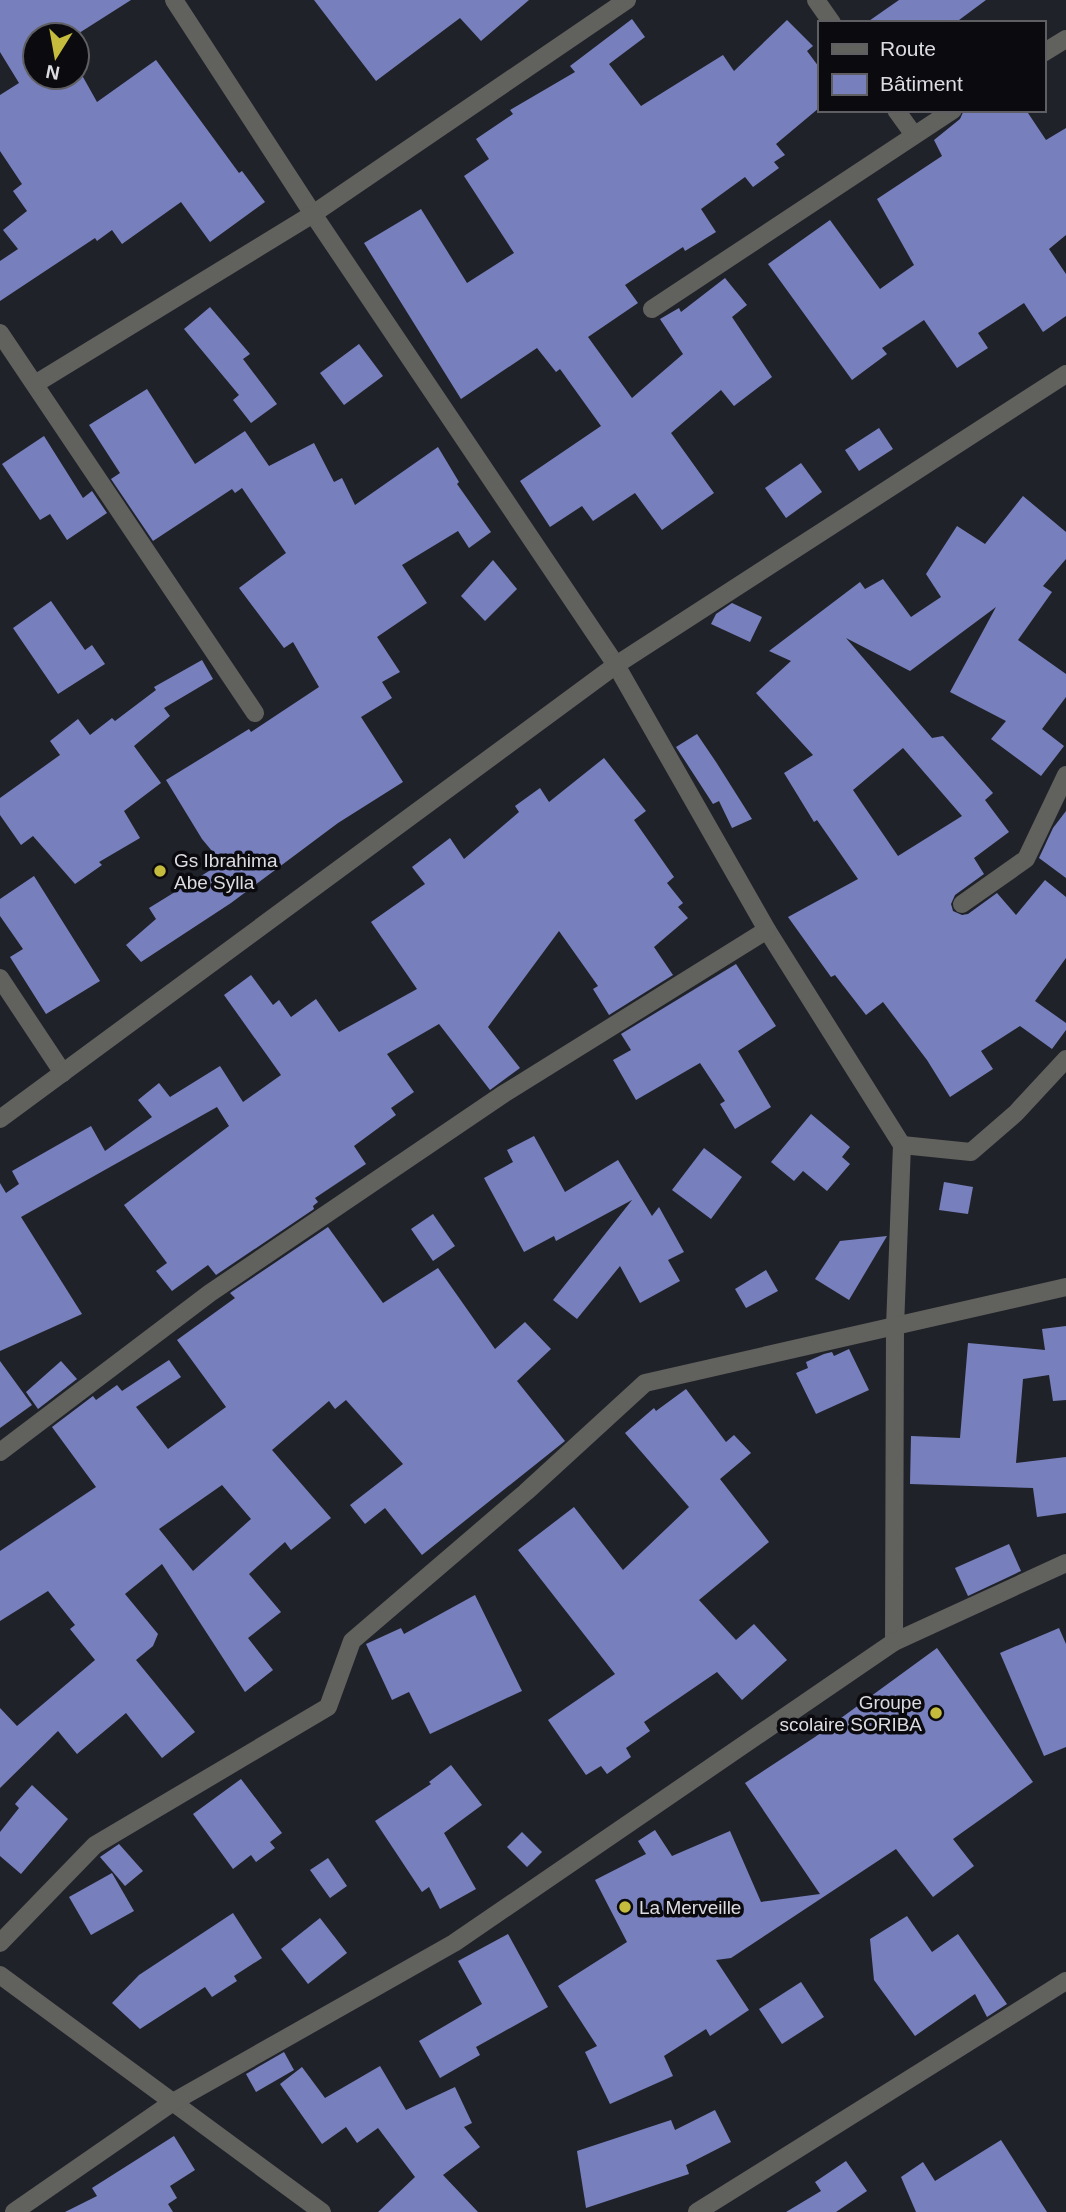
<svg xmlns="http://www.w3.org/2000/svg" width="1066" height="2212" viewBox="0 0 1066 2212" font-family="Helvetica,sans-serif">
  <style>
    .building { fill: #7780bd; fill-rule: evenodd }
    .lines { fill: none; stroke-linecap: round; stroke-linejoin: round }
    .street { stroke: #61615d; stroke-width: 18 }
    .poi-dot { fill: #c5bc3d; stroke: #0b0b0f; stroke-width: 2.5 }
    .labels { text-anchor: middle; stroke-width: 7; stroke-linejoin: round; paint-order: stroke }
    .poi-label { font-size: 19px; fill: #dcdde2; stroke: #0b0b0f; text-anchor: start }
  </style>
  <rect width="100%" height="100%" fill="#20222a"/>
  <g class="building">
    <polygon points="0,0 131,0 76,35 35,35 35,77 83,77 97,102 156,60 239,173 242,171 265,202 210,242 181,202 122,244 112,230 97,241 95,238 0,301 0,261 18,249 3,230 27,211 13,191 22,184 0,151 0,95 19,83 0,52"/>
    <polygon points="314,0 529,0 481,41 460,18 376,81"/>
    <polygon points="899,0 986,0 955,23 866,23"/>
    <polygon points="632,19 645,37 609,64 641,106 723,55 734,71 787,20 813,46 807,51 819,67 819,108 776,144 785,155 774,162 779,168 753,187 745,177 701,209 716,232 685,251 683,247 625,285 638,303 588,337 632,398 683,354 660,319 679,308 681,312 725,278 747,305 732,317 772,377 734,406 721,390 671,433 714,493 662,530 635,493 593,521 582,506 550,527 520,481 601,426 560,369 556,372 537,348 461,399 364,243 421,209 467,283 514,253 464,176 489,159 476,139 513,114 510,110 575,72 570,66"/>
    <polygon points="964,110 1026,110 1046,140 1066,128 1066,235 1049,249 1066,274 1066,316 1043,332 1024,303 978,333 988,348 957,368 924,320 882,348 887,354 852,380 768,264 830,220 880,289 914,265 877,199 942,156 934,140 960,119"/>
    <polygon points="210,307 250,354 243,359 277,404 251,423 233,400 239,395 184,329"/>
    <polygon points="359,344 383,376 344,405 320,373"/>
    <polygon points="147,389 195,464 245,431 269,466 314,443 334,482 342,478 355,505 438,447 459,482 457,484 491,532 469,548 458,531 402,565 427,603 377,637 400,672 382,682 392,698 361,717 403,782 338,823 231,903 141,962 126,945 156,919 149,908 222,863 202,839 166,780 249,729 251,732 319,687 293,642 284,648 239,588 286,553 242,488 235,493 232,489 153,541 111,479 120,473 89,425"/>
    <polygon points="879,428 893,449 859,471 845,450"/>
    <polygon points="44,436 83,498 92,491 107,513 67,540 50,514 40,520 2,464"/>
    <polygon points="801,463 822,492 786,518 765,488"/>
    <path d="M1023 496 1066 532V559L1043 586 1052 592 1018 640 1066 674V697L1042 729 1064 746 1041 776 991 739 1006 721 950 692 996 607 910 671 846 638 932 738 943 736 993 793 985 800 1009 832 974 858 984 874 955 895 951 904 953 911 962 915 968 914 997 893 1016 915 1045 880 1066 897V958L1035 1001 1066 1023V1030L1052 1049 1020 1026 981 1051 993 1069 950 1097 927 1060 883 1002 866 1015 835 975 831 977 788 917 858 879 817 820 814 822 784 773 813 755 756 693 791 661 769 651 860 582 865 589 883 579 911 617 941 597 926 574 957 526 985 544ZM903 748 962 816 898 856 853 790Z"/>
    <polygon points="493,560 517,589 485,621 461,596"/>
    <polygon points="51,601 85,650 92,645 105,664 58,694 13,628"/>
    <polygon points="732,603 762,617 750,642 711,624 716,614"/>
    <polygon points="202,660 213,679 164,708 170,716 134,746 161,783 124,811 140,838 99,862 102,865 75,884 33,836 21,845 0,815 0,798 60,755 50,741 78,719 90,735 112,718 115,721 156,690 154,687"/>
    <polygon points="697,734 716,762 752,819 732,828 719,801 713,804 676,747"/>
    <polygon points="604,758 646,811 634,820 674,877 667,883 683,903 678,907 688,918 654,947 673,975 609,1015 593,989 598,986 559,931 488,1027 520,1068 490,1090 439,1024 387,1054 414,1092 391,1108 396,1115 354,1146 366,1164 315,1198 318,1202 313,1206 314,1209 216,1275 208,1265 172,1291 156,1271 167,1263 124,1205 229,1126 217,1107 21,1217 82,1314 0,1351 0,1183 6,1193 19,1184 12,1171 91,1126 105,1151 152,1117 138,1100 159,1083 170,1097 220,1066 243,1102 281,1075 224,995 251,975 273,1005 279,1000 291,1017 316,999 339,1032 417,989 371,922 425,884 412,867 450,838 464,859 519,812 515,806 540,788 549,802"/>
    <polygon points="1066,811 1066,878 1039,858 1053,828"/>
    <polygon points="34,876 100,981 46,1014 10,957 23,949 0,916 0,899"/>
    <polygon points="736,964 776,1026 738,1051 771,1107 735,1129 720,1104 725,1101 700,1063 636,1100 613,1060 631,1050 621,1034"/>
    <polygon points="811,1114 850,1147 842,1157 850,1164 827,1191 803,1171 794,1181 771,1162"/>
    <polygon points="534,1136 565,1192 618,1160 652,1216 659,1207 684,1252 668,1260 680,1281 640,1303 620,1266 577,1319 553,1300 632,1200 556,1241 554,1236 524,1252 484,1178 513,1162 507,1150"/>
    <polygon points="704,1148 742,1177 711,1219 672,1190"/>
    <polygon points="944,1182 973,1187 968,1214 939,1210"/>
    <polygon points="433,1214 455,1246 433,1261 411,1229"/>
    <path d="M328 1227 383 1303 438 1268 495 1349 525 1322 551 1349 517 1381 565 1441 422 1555 385 1508 365 1524 350 1505 403 1464 346 1400 335 1409 329 1401 272 1450 331 1518 291 1550 285 1542 249 1574 281 1612 248 1638 273 1670 245 1692 162 1564 125 1594 158 1634 153 1646 136 1660 195 1732 162 1758 126 1713 77 1754 58 1731 0 1788V1708L17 1726 95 1660 70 1629 75 1625 48 1591 0 1621V1551L96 1487 52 1427 93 1396 96 1400 117 1385 122 1391 169 1360 181 1377 136 1407 168 1449 226 1407 177 1340 235 1298 230 1293ZM222 1485 251 1519 193 1571 159 1529Z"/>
    <polygon points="887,1236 849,1300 815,1279 840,1241"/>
    <polygon points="766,1270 778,1291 746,1308 735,1289"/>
    <polygon points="1066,1326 1066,1400 1053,1401 1049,1375 1023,1379 1016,1463 1066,1457 1066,1513 1037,1517 1033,1488 910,1484 911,1436 960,1438 968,1343 1045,1350 1042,1329"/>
    <polygon points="849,1349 869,1390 816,1414 796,1373 808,1368 806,1362 824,1354 832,1352 834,1356"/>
    <polygon points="0,1361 32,1405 0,1428"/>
    <polygon points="61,1361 77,1379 38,1409 26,1392"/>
    <polygon points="686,1389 726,1442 734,1435 751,1453 720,1479 769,1542 699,1600 736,1640 754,1624 787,1660 742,1700 717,1672 644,1722 650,1731 626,1748 631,1757 607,1774 601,1766 586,1775 548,1720 615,1674 518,1550 574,1507 623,1570 689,1507 625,1433 654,1408 656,1411"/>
    <polygon points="1009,1544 1021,1571 968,1596 955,1568"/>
    <polygon points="475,1595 522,1691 430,1734 409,1692 392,1700 366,1644 401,1628 404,1634"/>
    <polygon points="1059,1628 1066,1644 1066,1747 1044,1756 1000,1653"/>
    <polygon points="937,1648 1033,1782 953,1839 974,1866 933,1897 896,1849 731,1958 716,1960 749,2010 710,2036 706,2029 664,2056 673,2076 610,2104 585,2052 597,2046 558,1986 627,1942 595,1880 646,1854 638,1841 655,1830 672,1856 730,1831 761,1902 820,1894 745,1783 815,1737"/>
    <polygon points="451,1765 482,1805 444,1833 476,1889 440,1909 429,1887 422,1892 375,1821 431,1784 429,1782"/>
    <polygon points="241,1779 282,1833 270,1842 275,1848 256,1862 251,1855 233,1869 193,1814"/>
    <polygon points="32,1785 68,1819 21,1874 0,1856 0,1832 19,1808 15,1804"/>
    <polygon points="522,1832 542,1852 527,1867 507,1847"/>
    <polygon points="119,1844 143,1871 125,1886 100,1857"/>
    <polygon points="328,1858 347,1886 330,1898 310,1870"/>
    <polygon points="112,1873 134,1911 91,1935 69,1897"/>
    <polygon points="233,1913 262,1958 234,1976 237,1981 212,1997 205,1987 140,2029 112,2003 139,1975"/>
    <polygon points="907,1916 932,1952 958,1934 1007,2004 987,2017 975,1994 915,2036 874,1980 870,1939"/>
    <polygon points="320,1918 347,1953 308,1984 281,1949"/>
    <polygon points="508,1934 548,2007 476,2047 480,2055 440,2078 419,2041 482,2004 458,1961"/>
    <polygon points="801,1982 824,2017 782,2044 759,2009"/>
    <polygon points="284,2052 294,2070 256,2092 246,2074"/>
    <polygon points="380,2066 406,2110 455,2087 472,2123 464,2127 480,2147 443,2175 478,2212 378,2212 415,2177 378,2128 357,2143 346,2127 322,2144 280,2084 302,2067 325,2098"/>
    <polygon points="715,2110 731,2142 686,2165 689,2174 586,2208 577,2151 671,2120 675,2130"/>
    <polygon points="174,2136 195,2170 170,2186 177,2198 168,2204 173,2212 65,2212 97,2196 92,2188"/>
    <polygon points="1001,2140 1047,2212 916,2212 901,2177 923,2162 935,2181"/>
    <polygon points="846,2161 867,2191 836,2212 786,2212 821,2191 815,2182"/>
  </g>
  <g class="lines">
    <g class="street">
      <polyline points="174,0 313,214 616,665 767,930 902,1145 895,1327 894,1642"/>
      <polyline points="816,0 832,23"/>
      <polyline points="1043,53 1066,39"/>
      <polyline points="896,110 914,135"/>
      <polyline points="652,309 953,110"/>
      <polyline points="0,333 255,713"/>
      <polyline points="35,384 313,214 627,0"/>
      <polyline points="962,904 1026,859 1066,775"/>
      <polyline points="0,978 63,1073"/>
      <polyline points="0,1119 616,665 1066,374"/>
      <polyline points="902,1145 971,1152 1016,1113 1066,1059"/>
      <polyline points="0,1452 210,1293 502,1095 767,930"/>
      <polyline points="0,1943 95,1845 328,1707 352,1641 526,1492 645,1383 1066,1287"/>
      <polyline points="0,1975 322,2212"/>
      <polyline points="14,2212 173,2102 454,1943 894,1642 1066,1563"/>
      <polyline points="697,2212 1066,1981"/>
    </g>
  </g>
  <g class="poi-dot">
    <circle cx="160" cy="871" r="7"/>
    <circle cx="936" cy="1713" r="7"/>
    <circle cx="625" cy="1907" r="7"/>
  </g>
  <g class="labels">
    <g class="poi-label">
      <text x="174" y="867">Gs Ibrahima<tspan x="174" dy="22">Abe Sylla</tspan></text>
      <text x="922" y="1709" text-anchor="end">Groupe<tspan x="922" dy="22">scolaire SORIBA</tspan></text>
      <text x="639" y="1914">La Merveille</text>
    </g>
  </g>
  <rect x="818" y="21" width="228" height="91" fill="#0b0b0f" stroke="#5f5f63" stroke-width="2"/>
  <rect x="832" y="44" width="35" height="10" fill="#61615d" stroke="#5f5f63" stroke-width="2"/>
  <text x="880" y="56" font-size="21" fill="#dcdde2">Route</text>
  <rect x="832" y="74" width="35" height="21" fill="#7780bd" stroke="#5f5f63" stroke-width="2"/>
  <text x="880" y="91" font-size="21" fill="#dcdde2">Bâtiment</text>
  <g transform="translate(56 56) rotate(191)"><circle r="33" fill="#0b0b0f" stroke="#5f5f63" stroke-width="2"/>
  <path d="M0-5L12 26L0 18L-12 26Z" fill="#c5bc3d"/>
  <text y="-10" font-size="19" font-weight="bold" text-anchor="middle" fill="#dcdde2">N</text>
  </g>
</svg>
